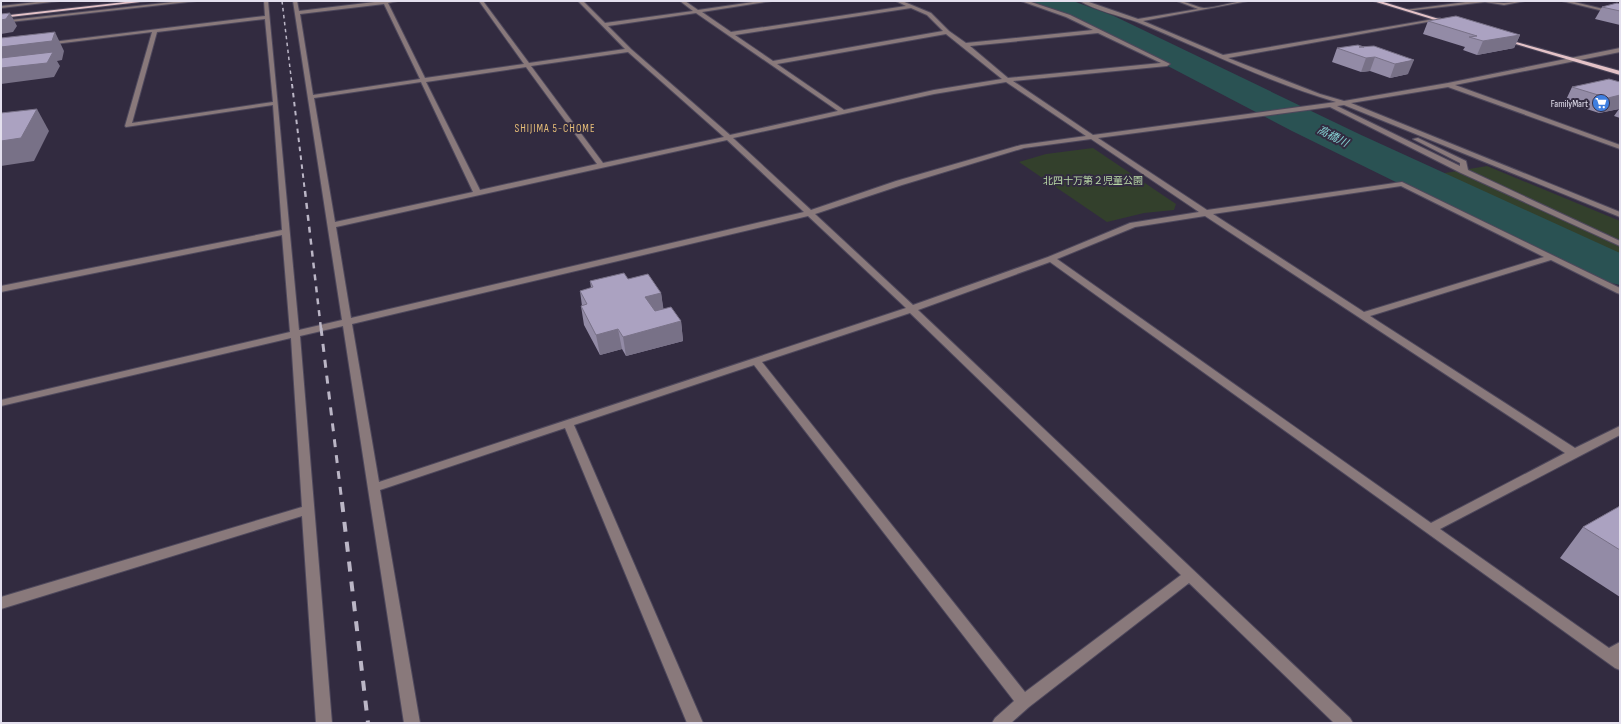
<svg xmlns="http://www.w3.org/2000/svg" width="1621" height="724" viewBox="0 0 1621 724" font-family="'Sofia Sans Condensed','Noto Sans JP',sans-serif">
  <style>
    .green { fill: #33402c }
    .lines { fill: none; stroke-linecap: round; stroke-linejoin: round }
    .river { fill: #2a5253; fill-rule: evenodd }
    .minor-casing { stroke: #4e485c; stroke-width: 2 }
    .major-casing { stroke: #4e485c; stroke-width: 2 }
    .minor { fill: #89797b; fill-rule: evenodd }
    .major { fill: #e4c2c7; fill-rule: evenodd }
    .rail-far4 { stroke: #bbb6c6; stroke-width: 1.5; stroke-dasharray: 3.5 3.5; stroke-linecap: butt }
    .rail-far3 { stroke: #bbb6c6; stroke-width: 2; stroke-dasharray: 4.5 4.5; stroke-linecap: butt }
    .rail-far2 { stroke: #bbb6c6; stroke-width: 2.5; stroke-dasharray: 6 6; stroke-linecap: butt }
    .rail-far1 { stroke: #bbb6c6; stroke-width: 3; stroke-dasharray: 8 8; stroke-linecap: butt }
    .rail { stroke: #bbb6c6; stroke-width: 4; stroke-dasharray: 10 10; stroke-linecap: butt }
    .wall { fill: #938ba6 }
    .shaded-wall { fill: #787187 }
    .building { fill: #aba2c1; stroke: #787187 }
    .labels { text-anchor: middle; stroke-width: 4; stroke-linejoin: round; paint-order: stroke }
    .far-poi-label { font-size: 10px; fill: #e4e0ee; stroke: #322b40; text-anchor: end }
    .far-park-label { font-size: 10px; fill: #badaa7; stroke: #322b40 }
    .far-neighbourhood-label { font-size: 11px; letter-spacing: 1px; fill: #e7be78; stroke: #322b40 }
    .far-water-label { font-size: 11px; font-style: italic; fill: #85d1d2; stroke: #322b40 }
  </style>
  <rect width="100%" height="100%" fill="#322b40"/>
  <g class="green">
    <polygon points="1093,148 1176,204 1174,210 1144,213 1107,222 1019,162 1046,154"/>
    <polygon points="1487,166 1620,221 1620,262 1585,249 1433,175"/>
  </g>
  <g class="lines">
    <polygon class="river" points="1034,1 1073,1 1114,16 1359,134 1620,253 1620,285 1602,281 1569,267 1292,131 1120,41 1066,17 1038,7"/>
    <g class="minor-casing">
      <g id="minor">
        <polygon points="45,1 60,1 1,8 1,6"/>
        <polygon points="182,1 197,1 1,23 1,21"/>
        <path d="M264 1H268L299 330 342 320 293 1H297L299 11 383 1H398L388 3 425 78 524 64 479 1H483L529 63 625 49 578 1H583L605 23 693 11 680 1H685L698 10 760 1H772L702 12 731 32 906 6 896 1H902L931 13 949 31 966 43 1093 30 1066 17 1021 1H1028L1070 15 1170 64 1167 66 1013 81 1093 135 1336 102C1267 82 1203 49 1137 22 1120 16 1094 10 1080 1H1086L1138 19 1198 9 1177 1C1187 1 1195 7 1204 8 1216 8 1234 1 1248 1L1143 21 1223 55 1440 18 1438 20 1228 58 1320 94 1344 101 1448 83 1620 48V52L1455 85 1620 145V149L1448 87 1351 103 1620 212V217L1344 105 1337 106 1460 166V163L1413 139 1418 138 1466 161 1468 170 1620 241V246L1461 173 1330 107 1098 138 1207 210 1402 182 1620 288V294L1617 293 1551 260 1370 316 1575 448 1620 426V435L1440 529 1609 648 1620 642V670L1615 668 1050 262 918 310 1350 718 1353 723H1334L1189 583 1029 707 1011 723H992L995 718 1014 701 754 365 574 425 703 723H687L565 428 380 490 420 723H404L343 326 300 336 332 723H316L302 516 1 609V597L302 507 291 338 1 406V400L290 332 282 235 1 292V286L282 230 273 105 126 127 125 126 152 32 47 45 44 43 265 16ZM384 4 420 79 313 95 300 14ZM911 8 927 15 943 31 773 61 735 35ZM696 13 838 111 730 135 631 49 608 26ZM265 19 273 102 132 123 157 32ZM1098 33 1161 63 1008 78 970 46ZM946 34 1002 79 934 90 844 110 777 64ZM628 52 724 137 603 163 531 66ZM526 67 597 164 480 190 426 82ZM421 82 473 192 335 222 314 98ZM1006 82 1086 136 1021 145 896 181 811 210 733 138 934 94ZM1091 139 1199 212 1130 223 1048 257 913 305 815 214 902 185 1024 148ZM727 140 804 212 351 318 336 227ZM1401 186 1544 257 1364 312 1213 214ZM808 216 906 308 379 482 352 324ZM1205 216 1565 453 1431 523 1057 259 1135 227ZM910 313 1181 575 1025 692 762 362Z"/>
        <polygon points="1473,1 1504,3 1525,1 1504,5 1485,2 1407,11 1405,10"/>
        <polygon points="1562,1 1570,1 1620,13 1620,15"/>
      </g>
    </g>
    <g class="major-casing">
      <g id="major">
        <polygon points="134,1 149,1 1,18 1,16"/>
        <polygon points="1373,1 1380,1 1452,23 1448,24"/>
        <polygon points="1502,38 1620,71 1620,75 1502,40"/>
      </g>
    </g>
    <use href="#minor" class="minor"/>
    <use href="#major" class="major"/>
    <polyline class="rail-far4" points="282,1 292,85"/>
    <polyline class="rail-far3" points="292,84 305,192"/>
    <polyline class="rail-far2" points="305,191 321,329"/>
    <polyline class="rail-far1" points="321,328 342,503"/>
    <polyline class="rail" points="342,502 368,723"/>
  </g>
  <g class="wall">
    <polygon points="1620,4 1620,25 1595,19 1602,7"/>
    <polygon points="1428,21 1520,35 1514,48 1477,55 1463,50 1465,47 1423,34"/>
    <polygon points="1374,46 1408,74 1390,78 1370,71 1361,72 1332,62 1337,48"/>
    <polygon points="1620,82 1620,118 1614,116 1619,109 1599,113 1565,102 1572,87"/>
    <polygon points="628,279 661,293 663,309 681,321 683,341 626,356 622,349 600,355 584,325 581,306 582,306 580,291 591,288 590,281"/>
    <polygon points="1620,506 1620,597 1560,558 1583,527"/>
  </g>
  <g class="shaded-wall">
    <polygon points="10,13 17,26 13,32 1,34 1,20"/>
    <polygon points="55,32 64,51 62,60 57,61 60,66 54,77 1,84 1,47"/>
    <polygon points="1520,35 1514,48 1477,55 1483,41"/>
    <polygon points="1375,57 1370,71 1361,72 1366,58"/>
    <polygon points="1414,60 1408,74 1390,78 1395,64"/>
    <polygon points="1620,95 1620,106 1619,109 1599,113 1608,98"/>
    <polygon points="37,109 49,131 34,161 1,166 1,141"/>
    <polygon points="661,293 664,312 648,317 645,297"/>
    <polygon points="681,321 683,341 626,356 623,337"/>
    <polygon points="618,329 622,349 600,355 596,335"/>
  </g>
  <g class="building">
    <polygon points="1617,3 1620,4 1620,11 1602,7"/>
    <polygon points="10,13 6,19 1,20 1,14"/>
    <polygon points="1456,16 1520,35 1483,41 1469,37 1477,36 1428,21"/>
    <polygon points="55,32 52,41 1,47 1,38"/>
    <polygon points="1358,45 1364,47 1359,47 1374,46 1414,60 1395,64 1375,57 1366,58 1337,48"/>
    <polygon points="53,52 47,63 1,68 1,58"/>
    <polygon points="1609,79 1620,82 1620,95 1608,98 1572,87"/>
    <polygon points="37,109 21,138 1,141 1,113"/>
    <polygon points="624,273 628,279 648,274 661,293 645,297 655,311 671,307 681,321 623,337 618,329 596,335 581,306 587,304 580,291 593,287 590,281"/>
    <polygon points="1620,506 1620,550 1583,527"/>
  </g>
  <defs>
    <g id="supermarket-disc" transform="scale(0.9)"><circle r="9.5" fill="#3f7fe0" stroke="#322b40"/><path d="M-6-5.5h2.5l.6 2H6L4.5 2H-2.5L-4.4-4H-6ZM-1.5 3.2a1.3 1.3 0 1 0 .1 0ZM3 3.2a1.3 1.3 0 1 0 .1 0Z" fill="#fff"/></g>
  </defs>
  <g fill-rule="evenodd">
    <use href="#supermarket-disc" x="1601" y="103"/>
  </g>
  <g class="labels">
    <g class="far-poi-label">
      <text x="1588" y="107">FamilyMart</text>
    </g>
    <g class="far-park-label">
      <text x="1093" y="184">北四十万第２児童公園</text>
    </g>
    <g class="far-neighbourhood-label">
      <text x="555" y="132">SHIJIMA 5-CHOME</text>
    </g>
    <g class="far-water-label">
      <text transform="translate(1333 136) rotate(27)" y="4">高橋川</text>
    </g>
  </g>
  <rect width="1621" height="724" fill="none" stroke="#e4e0ee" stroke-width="4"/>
</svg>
